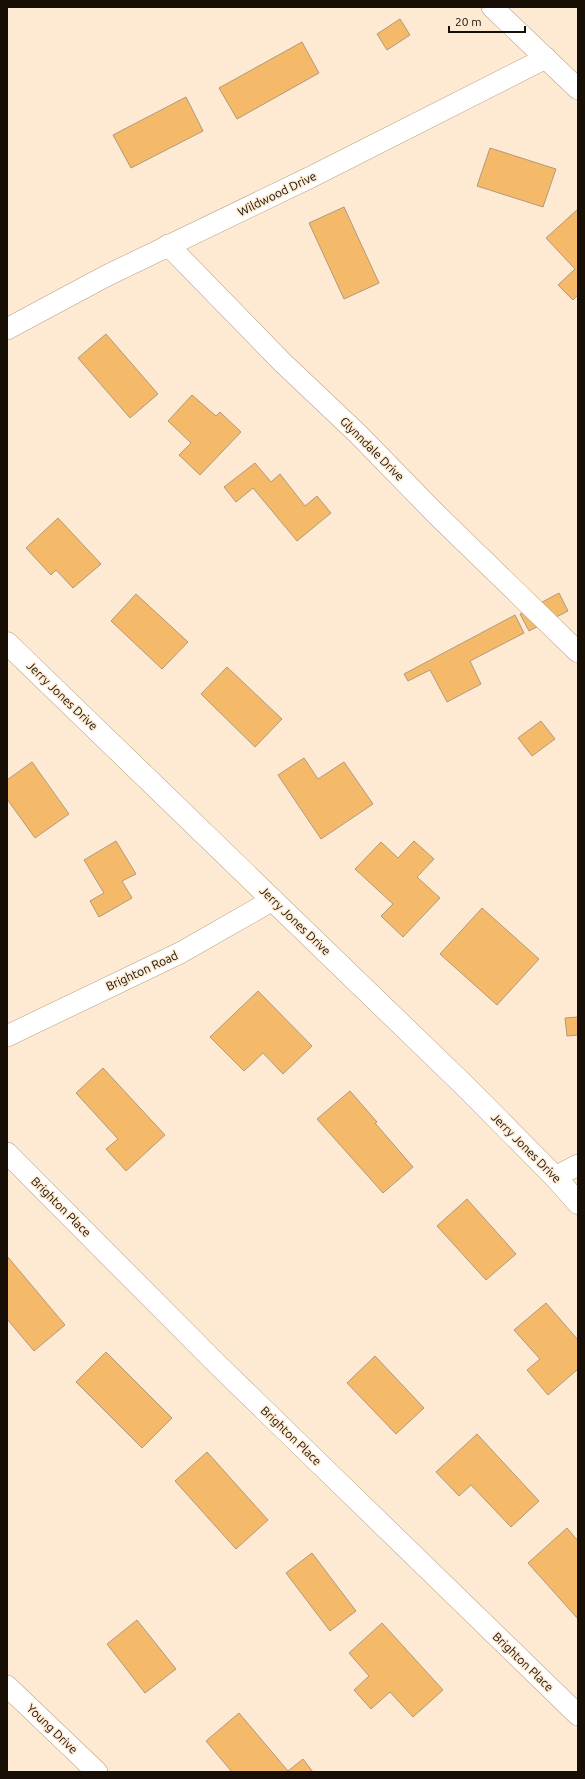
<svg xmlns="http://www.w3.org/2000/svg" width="585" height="1779" viewBox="0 0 585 1779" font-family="Ubuntu,sans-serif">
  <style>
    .building { fill: #f5ba69; stroke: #b0997d }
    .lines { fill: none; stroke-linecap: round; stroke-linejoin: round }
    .minor-casing { stroke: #b8a184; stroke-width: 22 }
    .secondary-casing { stroke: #b8a184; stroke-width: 23 }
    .minor { stroke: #fff; stroke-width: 21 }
    .secondary { stroke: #fff; stroke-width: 22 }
    .labels { text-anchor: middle; stroke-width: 3; stroke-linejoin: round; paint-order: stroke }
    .street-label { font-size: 12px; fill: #170f05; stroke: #feead2 }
  </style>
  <rect width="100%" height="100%" fill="#feead2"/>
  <g class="building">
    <polygon points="400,19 410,35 387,50 377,34"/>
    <polygon points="302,42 319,73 237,119 219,88"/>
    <polygon points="186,97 203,131 131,168 113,135"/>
    <polygon points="490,148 556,169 543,207 477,186"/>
    <polygon points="344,207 379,283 344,299 309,223"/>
    <polygon points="578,209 578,295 573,300 558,285 575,269 546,238"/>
    <polygon points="106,334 158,394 130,418 78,358"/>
    <polygon points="192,395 216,416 220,412 241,432 200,475 179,455 191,443 168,421"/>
    <polygon points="255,463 271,482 280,474 305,506 317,496 331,513 297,541 253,488 236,502 224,487"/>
    <polygon points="58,518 101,564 73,588 56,570 51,575 26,548"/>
    <polygon points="559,593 568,611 529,631 520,614"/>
    <polygon points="136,594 188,642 162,669 111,621"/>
    <polygon points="515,615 524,633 470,661 481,684 447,702 430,670 408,681 404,674"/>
    <polygon points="227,667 282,719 255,747 201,694"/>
    <polygon points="541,721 555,739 532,756 518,738"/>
    <polygon points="304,758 318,779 344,762 373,804 321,839 278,775"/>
    <polygon points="32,762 69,814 35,838 7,799 7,780"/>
    <polygon points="116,841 136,874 122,881 132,898 99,917 90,901 104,893 84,860"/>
    <polygon points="414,841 434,859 417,877 440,898 403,937 381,916 393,904 355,869 381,842 398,858"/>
    <polygon points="482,908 539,959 497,1005 440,954"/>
    <polygon points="258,991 312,1046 283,1074 263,1053 244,1071 210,1037"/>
    <polygon points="578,1017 578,1035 567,1036 565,1018"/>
    <polygon points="103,1068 165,1135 126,1171 106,1149 118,1139 76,1093"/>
    <polygon points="350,1091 377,1122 375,1123 413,1167 383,1193 317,1119"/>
    <polygon points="467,1199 516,1254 486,1280 437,1226"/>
    <polygon points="7,1256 65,1325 34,1351 7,1319"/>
    <polygon points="546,1303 578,1340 578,1369 548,1395 527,1370 540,1359 514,1330"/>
    <polygon points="106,1352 172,1418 142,1448 76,1382"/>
    <polygon points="375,1356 424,1408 396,1434 347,1383"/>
    <polygon points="477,1434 539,1501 511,1527 471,1485 459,1496 436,1472"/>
    <polygon points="207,1452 268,1520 236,1549 175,1481"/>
    <polygon points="567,1528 578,1541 578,1619 528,1563"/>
    <polygon points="312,1553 356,1611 330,1631 286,1573"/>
    <polygon points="137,1620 176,1669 145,1693 107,1644"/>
    <polygon points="382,1623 443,1690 413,1717 390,1692 371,1709 354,1690 369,1676 349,1653"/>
    <polygon points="239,1713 288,1771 303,1759 313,1772 232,1772 206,1741"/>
  </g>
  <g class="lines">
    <g class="minor-casing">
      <g id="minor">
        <polyline points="492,7 578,89"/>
        <polyline points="168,245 282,362 358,434 437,515 578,652"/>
        <polyline points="7,329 106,276 311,177 546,58"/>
        <polyline points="7,1036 180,953 273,900"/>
        <polyline points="7,1153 218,1365 578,1715"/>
        <polyline points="555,1177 578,1165"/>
        <polyline points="7,1686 97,1772"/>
      </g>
    </g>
    <g class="secondary-casing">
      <polyline id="secondary" points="7,643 467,1088 555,1177 578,1203"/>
    </g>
    <use href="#minor" class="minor"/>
    <use href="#secondary" class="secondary"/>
  </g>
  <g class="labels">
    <g class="street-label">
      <text transform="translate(277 194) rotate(-26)" y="4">Wildwood Drive</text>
      <text transform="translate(372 449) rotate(45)" y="4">Glynndale Drive</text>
      <text transform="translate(62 696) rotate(44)" y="4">Jerry Jones Drive</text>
      <text transform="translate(295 921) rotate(44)" y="4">Jerry Jones Drive</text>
      <text transform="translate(142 971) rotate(-25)" y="4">Brighton Road</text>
      <text transform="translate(526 1148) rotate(45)" y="4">Jerry Jones Drive</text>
      <text transform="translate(61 1207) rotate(45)" y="4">Brighton Place</text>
      <text transform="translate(291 1436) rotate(44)" y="4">Brighton Place</text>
      <text transform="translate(523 1662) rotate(44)" y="4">Brighton Place</text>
      <text transform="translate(52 1729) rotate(44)" y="4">Young Drive</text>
    </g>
  </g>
  <rect width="585" height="1779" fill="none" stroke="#170f05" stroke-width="16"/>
  <path d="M449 26v6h76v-6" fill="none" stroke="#170f05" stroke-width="2"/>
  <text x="455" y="26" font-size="12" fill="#170f05" stroke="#feead2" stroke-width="3" paint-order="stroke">20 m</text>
</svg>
